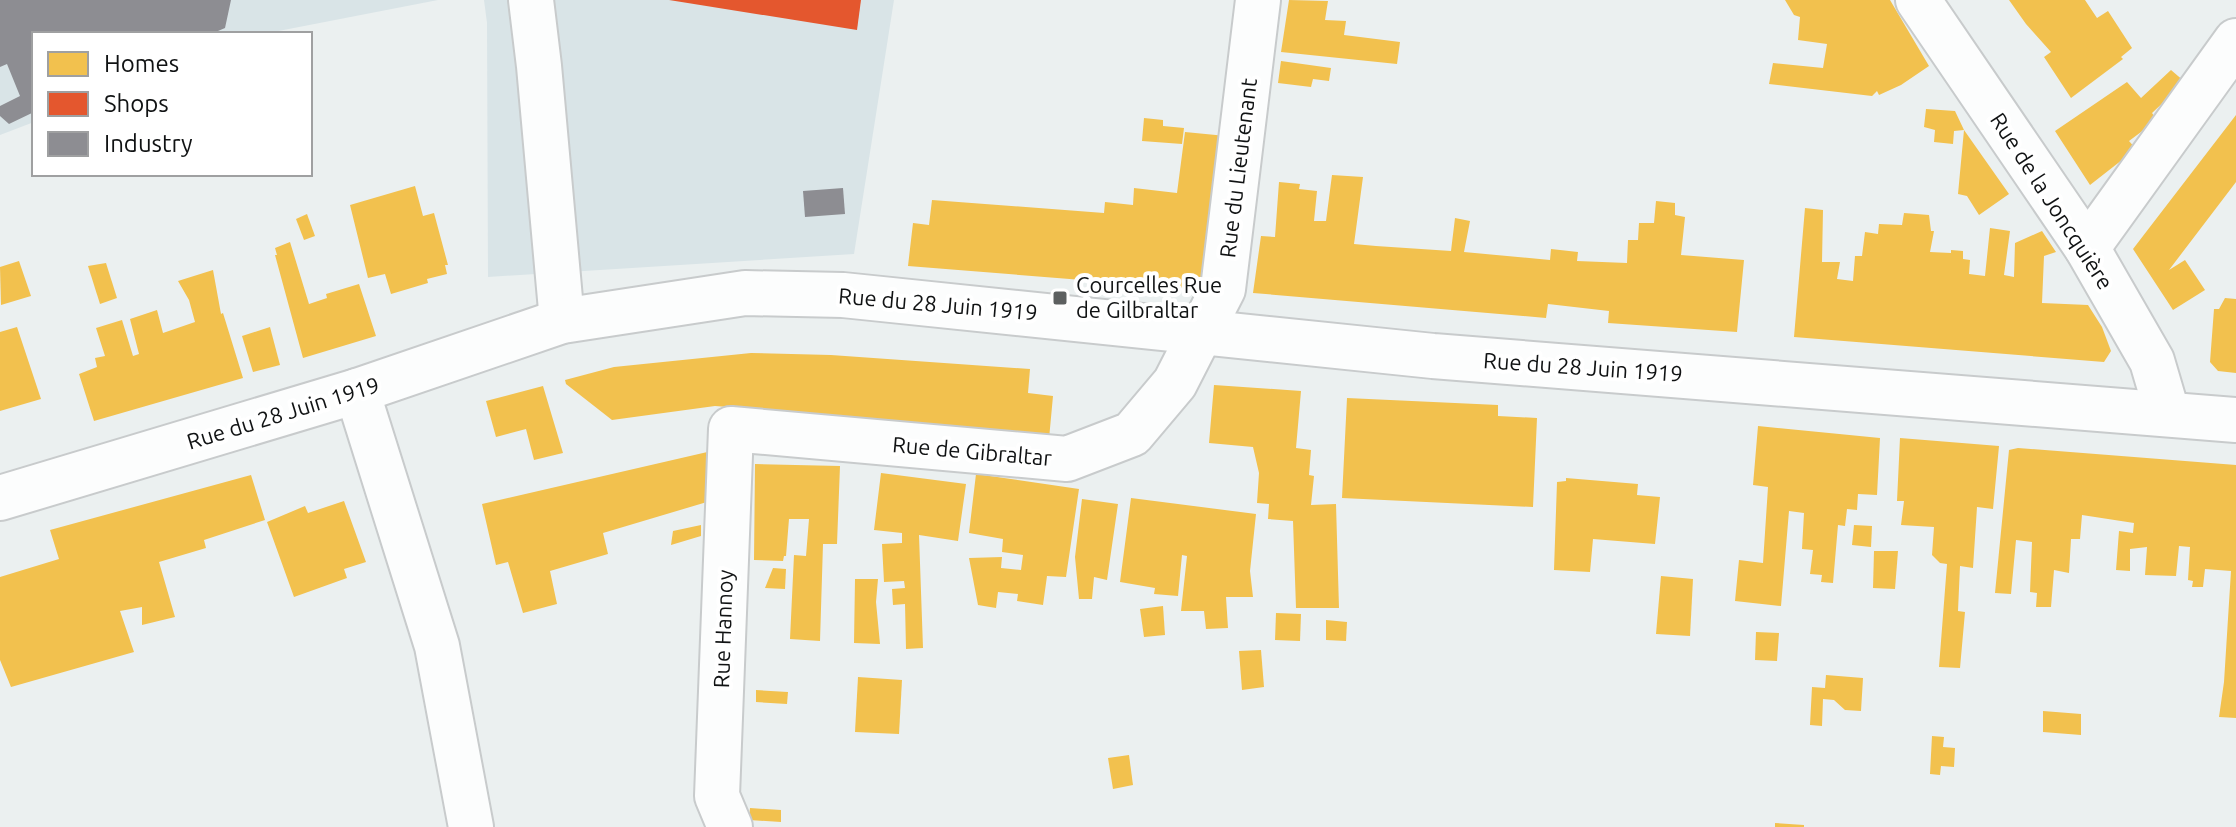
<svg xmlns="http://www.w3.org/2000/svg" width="2236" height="827" viewBox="0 0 2236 827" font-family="Ubuntu,sans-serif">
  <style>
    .built { fill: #d9e4e7 }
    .homes { fill: #f2c14e }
    .shops { fill: #e4572e }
    .industry { fill: #8d8d92 }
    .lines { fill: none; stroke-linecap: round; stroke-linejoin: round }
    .minor-casing { stroke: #c8cbcc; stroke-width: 48 }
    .major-casing { stroke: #c8cbcc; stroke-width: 48 }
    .minor { stroke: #fcfdfd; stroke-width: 44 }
    .major { stroke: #fcfdfd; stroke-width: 44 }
    .poi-dot { fill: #5d6060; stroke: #fff; stroke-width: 3 }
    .labels { text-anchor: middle; stroke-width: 8; stroke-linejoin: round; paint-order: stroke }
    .street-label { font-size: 22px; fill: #101213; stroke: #fff }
    .poi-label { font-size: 22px; fill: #101213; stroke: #fff; text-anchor: start }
  </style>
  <rect width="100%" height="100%" fill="#ebf0f0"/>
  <g class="built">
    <polygon points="0,0 438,0 263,34 34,34 34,122 0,135"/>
    <polygon points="484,0 894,0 854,254 488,277 487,23"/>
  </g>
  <g class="homes">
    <polygon points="1289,0 1328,1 1325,20 1346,21 1344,35 1400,42 1397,64 1281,52"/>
    <polygon points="1785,0 1890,0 1929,66 1901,85 1879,95 1877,91 1872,96 1769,84 1773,63 1823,68 1827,44 1798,40 1800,17 1794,15"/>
    <polygon points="2009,0 2085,0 2097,18 2108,11 2132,48 2121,57 2123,59 2071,98 2044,57 2051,52 2026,24"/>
    <polygon points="1281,61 1331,68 1329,81 1313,79 1311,87 1278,83"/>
    <polygon points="2171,70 2185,82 2152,113 2157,120 2129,141 2136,149 2090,185 2055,131 2127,82 2141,98"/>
    <polygon points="1926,109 1955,111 1964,130 2009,194 1979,215 1967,196 1958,194 1964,130 1954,131 1953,144 1934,142 1935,130 1924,127"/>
    <polygon points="2236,115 2236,182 2169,270 2185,260 2205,290 2173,310 2133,249"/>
    <polygon points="1144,118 1163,120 1163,126 1184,128 1182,144 1142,141"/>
    <polygon points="1185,132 1226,136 1207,281 1196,289 908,266 913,223 929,225 932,200 1104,213 1105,202 1133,205 1134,188 1177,193"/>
    <polygon points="1332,175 1363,177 1354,244 1376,246 1451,251 1455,218 1470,221 1464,252 1550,260 1551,249 1578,252 1577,261 1627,263 1628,240 1638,240 1639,223 1654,223 1656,201 1675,203 1675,215 1685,217 1681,255 1744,260 1737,332 1608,323 1609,311 1548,304 1546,318 1253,293 1261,236 1275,237 1279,182 1300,184 1299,189 1317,191 1314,221 1326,221"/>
    <polygon points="415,186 423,216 434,213 448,265 445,265 447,274 427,279 428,283 391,294 385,274 368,278 350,205"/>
    <polygon points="1805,208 1823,210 1822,262 1840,262 1837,279 1853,281 1855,256 1862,256 1865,232 1878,234 1879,224 1902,225 1904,213 1929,215 1931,231 1934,231 1930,252 1951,253 1951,250 1963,251 1963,259 1970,260 1969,274 1985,276 1990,228 2010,231 2004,275 2014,277 2015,243 2042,231 2056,252 2044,256 2042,303 2088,305 2102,327 2111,351 2104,362 1794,337"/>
    <polygon points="307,214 315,236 304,240 296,219"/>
    <polygon points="290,242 309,304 327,298 326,294 359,284 376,336 303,358 275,255 277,255 275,248"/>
    <polygon points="19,261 31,296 1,305 0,267"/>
    <polygon points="106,263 117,298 100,304 88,266"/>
    <polygon points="213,270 221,314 223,313 243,378 94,421 79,374 97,367 95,358 105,356 96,328 122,320 133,356 139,354 130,319 157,310 163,333 195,322 189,300 178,281"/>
    <polygon points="2225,298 2236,299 2236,373 2218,371 2210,362 2214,309 2219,309"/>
    <polygon points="17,327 41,399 0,411 0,332"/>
    <polygon points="270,327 280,365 253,372 242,336"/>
    <polygon points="751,353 831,355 1030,369 1028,393 1053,396 1049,439 829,415 715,406 612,420 566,384 565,380 614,367"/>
    <polygon points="1214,385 1301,391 1296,448 1311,450 1309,475 1314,476 1311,505 1336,504 1339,608 1296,608 1293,521 1268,519 1269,504 1257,503 1259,473 1253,447 1209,443"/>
    <polygon points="543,386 563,453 534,460 526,429 496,437 486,401"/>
    <polygon points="1347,398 1498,405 1498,416 1537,418 1533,507 1342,498"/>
    <polygon points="1758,426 1880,438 1877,495 1858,494 1857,510 1847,509 1845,526 1838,525 1833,583 1821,582 1822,575 1810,574 1813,550 1802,549 1804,513 1789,511 1781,606 1735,601 1739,560 1763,563 1768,487 1753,485"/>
    <polygon points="1900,438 1999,446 1993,509 1977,507 1973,568 1960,566 1958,611 1965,612 1960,668 1939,667 1947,564 1940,563 1932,555 1934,527 1901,525 1904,501 1897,501"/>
    <polygon points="2018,448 2236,465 2236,718 2219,717 2224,682 2231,571 2205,569 2203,587 2192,587 2193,581 2188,580 2190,547 2179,546 2176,576 2145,575 2147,547 2130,549 2130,571 2116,570 2119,531 2133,533 2134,523 2082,515 2080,539 2071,539 2069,573 2054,570 2051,607 2036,607 2037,593 2030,592 2032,542 2016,540 2011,594 1995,593 2009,450"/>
    <polygon points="716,450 718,460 707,463 717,499 603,533 608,554 550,571 557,604 523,613 508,562 496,565 482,504"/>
    <polygon points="755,464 840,466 837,544 823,544 820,641 790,639 794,555 806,556 809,519 789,519 786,556 784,556 783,561 754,560"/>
    <polygon points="881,473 966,484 958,541 919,535 923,648 906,649 905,604 893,605 892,589 905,588 904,581 884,582 882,544 902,543 902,533 874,530"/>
    <polygon points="976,474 1079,489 1066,577 1047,576 1043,605 1017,601 1018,594 998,592 996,608 978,605 969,558 1002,557 1001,568 1021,570 1023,555 1002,552 1003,539 969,533"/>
    <polygon points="251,475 265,520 204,540 206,548 159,562 175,617 142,625 142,607 120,611 134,652 11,687 0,660 0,577 59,559 50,530"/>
    <polygon points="1566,478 1638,484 1637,495 1660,497 1655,544 1593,539 1590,572 1554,570 1557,482 1566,481"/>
    <polygon points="1131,498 1256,514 1250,571 1253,597 1226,597 1228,628 1206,629 1204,611 1181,611 1187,556 1182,555 1178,596 1154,594 1155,588 1120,582"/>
    <polygon points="1082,499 1118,504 1107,580 1094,577 1092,599 1079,599 1075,557"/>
    <polygon points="344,501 366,562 344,569 347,578 294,597 267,522 305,506 308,513"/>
    <polygon points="701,525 701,536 671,545 673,531"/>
    <polygon points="1854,525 1872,526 1871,547 1852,545"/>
    <polygon points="1874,551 1898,551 1895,589 1873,588"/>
    <polygon points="773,568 786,569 785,589 765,588"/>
    <polygon points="1661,576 1693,579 1690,636 1656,634"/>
    <polygon points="855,579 878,579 876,602 880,644 854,643"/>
    <polygon points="1163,606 1165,635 1144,637 1140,609"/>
    <polygon points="1276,613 1301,614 1300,641 1275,640"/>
    <polygon points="1326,620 1347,622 1346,641 1326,640"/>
    <polygon points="1756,632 1779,633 1777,661 1755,660"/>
    <polygon points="1261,650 1264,687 1242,690 1239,651"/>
    <polygon points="1826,675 1863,678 1861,711 1845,710 1834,700 1823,699 1822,726 1810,725 1812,687 1825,688"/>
    <polygon points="858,677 902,680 899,734 855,732"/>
    <polygon points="756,690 788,692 787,704 756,702"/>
    <polygon points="2043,711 2081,714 2081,735 2043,732"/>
    <polygon points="1932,736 1944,737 1943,747 1955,748 1954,767 1941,766 1940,775 1930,774"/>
    <polygon points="1129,755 1133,785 1113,789 1108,758"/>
    <polygon points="750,808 781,810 781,822 749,820"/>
    <polygon points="1775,823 1804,825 1804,827 1775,827"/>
  </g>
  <polygon class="shops" points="669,0 861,0 857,30"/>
  <g class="industry">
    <polygon points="0,0 231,0 225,28 211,34 34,34 34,112 9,124 0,116 0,106 20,96 7,64 0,67"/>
    <polygon points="843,188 845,214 805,217 803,191"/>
  </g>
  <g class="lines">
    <g class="minor-casing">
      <g id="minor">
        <polyline points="531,0 539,66 562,321"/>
        <polyline points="1918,0 2087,248 2152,361 2167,412"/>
        <polyline points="2087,248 2236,41"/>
        <polyline points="357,391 437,646 471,827"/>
        <polyline points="730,827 717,796 731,429 1067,459 1132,434 1175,383 1223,289 1258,0"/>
      </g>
    </g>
    <g class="major-casing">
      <polyline id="major" points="0,498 357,391 562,321 745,293 843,295 1433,356 2236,420"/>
    </g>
    <use href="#minor" class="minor"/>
    <use href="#major" class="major"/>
  </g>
  <rect class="poi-dot" x="1052" y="290" width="16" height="16" rx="4"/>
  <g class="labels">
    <g class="street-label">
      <text transform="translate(1238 168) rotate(-83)" y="8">Rue du Lieutenant</text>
      <text transform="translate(2052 201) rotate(57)" y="8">Rue de la Joncquière</text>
      <text transform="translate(938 304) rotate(5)" y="8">Rue du 28 Juin 1919</text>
      <text transform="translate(1583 367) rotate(4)" y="8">Rue du 28 Juin 1919</text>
      <text transform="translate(283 413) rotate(-17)" y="8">Rue du 28 Juin 1919</text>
      <text transform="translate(972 451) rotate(5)" y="8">Rue de Gibraltar</text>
      <text transform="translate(723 629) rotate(-88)" y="8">Rue Hannoy</text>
    </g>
    <g class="poi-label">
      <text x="1076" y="293">Courcelles Rue<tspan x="1076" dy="25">de Gilbraltar</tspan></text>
    </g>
  </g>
  <rect x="32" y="32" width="280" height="144" fill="#ffffff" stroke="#9fa0a1" stroke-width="2"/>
  <rect x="48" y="52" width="40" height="24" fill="#f2c14e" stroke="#9fa0a1" stroke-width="2"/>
  <text x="104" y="72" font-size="24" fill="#101213">Homes</text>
  <rect x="48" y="92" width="40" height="24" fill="#e4572e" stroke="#9fa0a1" stroke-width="2"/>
  <text x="104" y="112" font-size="24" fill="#101213">Shops</text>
  <rect x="48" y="132" width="40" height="24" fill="#8d8d92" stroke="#9fa0a1" stroke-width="2"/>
  <text x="104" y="152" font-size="24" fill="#101213">Industry</text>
</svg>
